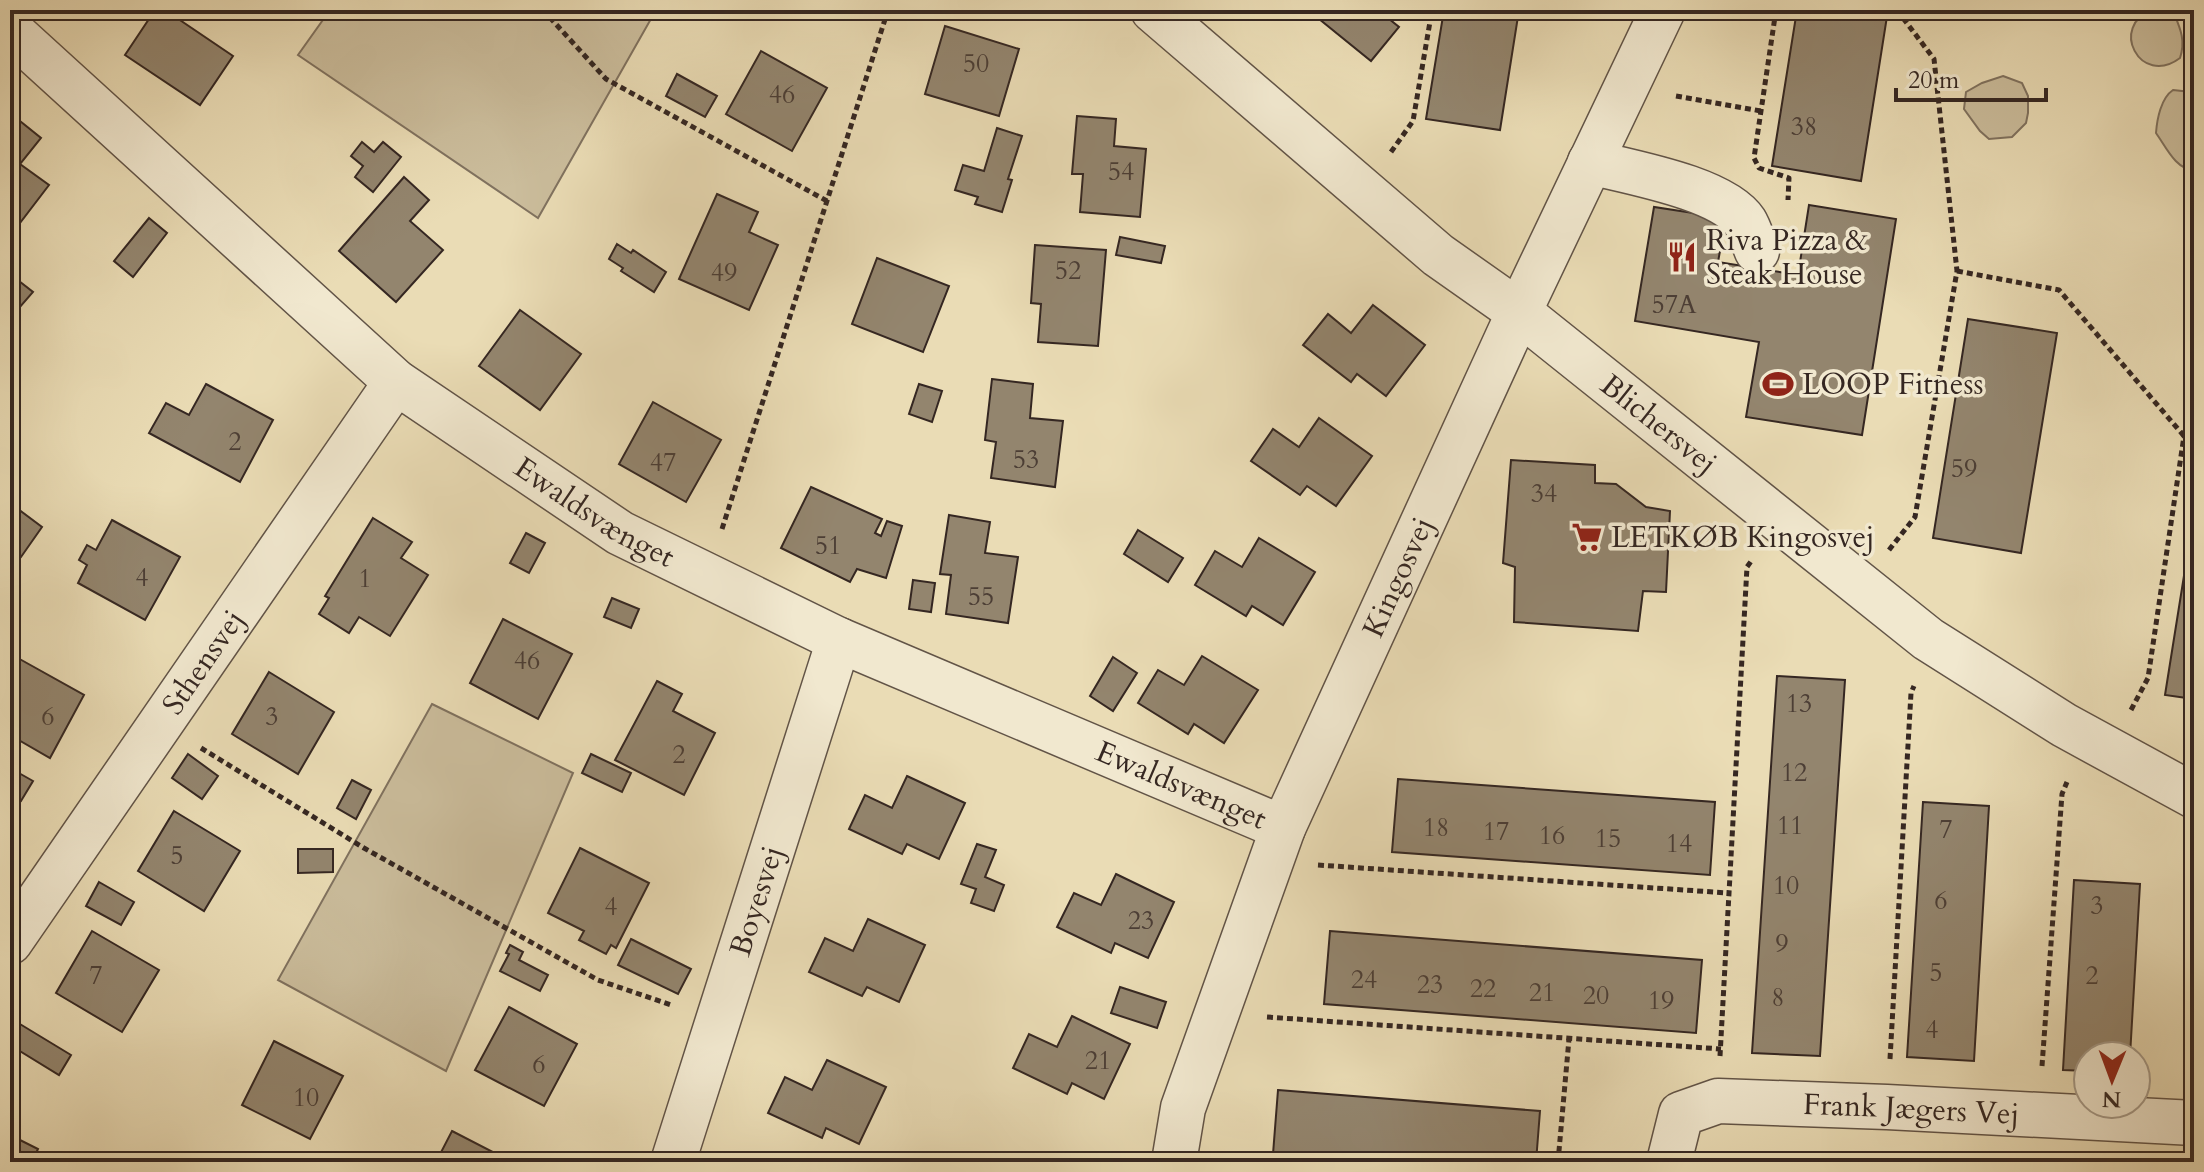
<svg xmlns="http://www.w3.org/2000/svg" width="2204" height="1172" viewBox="0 0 2204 1172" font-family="Cardo,serif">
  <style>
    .green { fill: #cbbd9c; stroke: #80725f; stroke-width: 2 }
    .building { fill: #93856e; stroke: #352722; stroke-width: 2 }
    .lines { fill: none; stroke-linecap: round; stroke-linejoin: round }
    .minor-casing { stroke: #625447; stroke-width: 47 }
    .path { stroke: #352722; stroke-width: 5; stroke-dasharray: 6 4; stroke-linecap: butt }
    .minor { stroke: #f1e8cf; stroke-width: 44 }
    .labels { text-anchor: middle; stroke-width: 7; stroke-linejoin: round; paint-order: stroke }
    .number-label { font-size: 26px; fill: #4c3e35 }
    .poi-label { font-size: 30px; fill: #352722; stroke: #f1e8cf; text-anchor: start }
    .street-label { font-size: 30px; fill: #352722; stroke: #f1e8cf }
  </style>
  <rect width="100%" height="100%" fill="#eadcb5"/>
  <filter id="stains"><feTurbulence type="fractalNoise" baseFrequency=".0025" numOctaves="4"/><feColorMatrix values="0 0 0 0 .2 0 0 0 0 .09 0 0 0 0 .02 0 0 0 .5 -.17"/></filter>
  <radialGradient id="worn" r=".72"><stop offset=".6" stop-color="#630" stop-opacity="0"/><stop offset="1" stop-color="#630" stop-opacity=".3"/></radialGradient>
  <g class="green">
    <polygon points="330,10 656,10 538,218 298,55"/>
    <path d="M2153 10 2173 11C2180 28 2186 40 2180 58 2140 88 2108 25 2153 10Z"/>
    <polygon points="2003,76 2022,83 2028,96 2028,113 2026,123 2012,137 1989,139 1980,131 1964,109 1966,92 1982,83"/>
    <path d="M2173 90 2191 92 2194 97V170C2176 170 2166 147 2156 133 2157 119 2161 98 2173 90Z"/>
    <polygon points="432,704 573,773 446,1071 278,980"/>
  </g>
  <g class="building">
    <polygon points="155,10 165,10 233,56 200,105 125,55"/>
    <polygon points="1308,10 1378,10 1399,27 1371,61"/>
    <polygon points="1444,10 1519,10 1500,130 1426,119"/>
    <polygon points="1797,10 1888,10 1861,181 1772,166"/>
    <polygon points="945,26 1019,49 999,116 925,94"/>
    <polygon points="761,51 827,88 792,151 726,114"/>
    <polygon points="677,74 717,96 705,117 666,96"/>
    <polygon points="10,113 41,138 20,164 49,185 10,236"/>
    <polygon points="1077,116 1116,119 1114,146 1146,149 1140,217 1080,212 1083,174 1072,174"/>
    <polygon points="997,128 1022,136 1008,179 1012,180 1002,212 975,204 978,197 955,190 963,165 984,171"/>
    <polygon points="362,142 374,152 383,142 401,157 373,192 355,177 363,166 351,156"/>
    <polygon points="404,177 429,200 410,221 443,250 396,302 339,251"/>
    <polygon points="717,194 758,212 749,232 778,245 749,310 679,279"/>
    <polygon points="1809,205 1896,219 1862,435 1746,417 1759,342 1635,321 1654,207 1726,218 1718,262 1798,275"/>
    <polygon points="149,218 167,233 133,277 114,261"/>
    <polygon points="1120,237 1165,246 1161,263 1116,255"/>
    <polygon points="617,244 631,253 633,250 666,272 654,292 621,271 623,268 609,259"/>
    <polygon points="1035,245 1106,250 1098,346 1038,342 1041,304 1031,303"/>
    <polygon points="877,258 949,286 923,352 852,324"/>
    <polygon points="10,274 33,292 13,315 10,313"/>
    <polygon points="1373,305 1425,345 1386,396 1357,374 1351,382 1303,345 1328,314 1351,333"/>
    <polygon points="520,310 581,354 540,410 479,366"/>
    <polygon points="1968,319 2057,333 2021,553 1933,538"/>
    <polygon points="992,379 1033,384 1030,418 1063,421 1055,487 991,478 996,442 985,440"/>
    <polygon points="206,384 273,420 240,482 149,433 166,403 189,415"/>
    <polygon points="919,384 942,391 932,422 909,414"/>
    <polygon points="653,402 721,440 686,502 619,464"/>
    <polygon points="1319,418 1372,456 1336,506 1307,486 1300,495 1251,461 1273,429 1299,447"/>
    <polygon points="1511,460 1595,465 1595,483 1616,484 1646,507 1670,511 1666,592 1643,591 1638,631 1514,622 1515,567 1503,563"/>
    <polygon points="811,487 882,519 875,533 881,536 887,521 902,526 886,578 857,569 850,582 781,548"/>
    <polygon points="10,503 42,527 21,557 10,550"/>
    <polygon points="2194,513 2194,699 2165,695"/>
    <polygon points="949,515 990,522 985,553 1018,557 1008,623 946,614 951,575 940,574"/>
    <polygon points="373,518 412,542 401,558 428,575 390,636 359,617 349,633 319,614 329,598 325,596"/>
    <polygon points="112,520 180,557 145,620 78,583 87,565 79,560 87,545 96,550"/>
    <polygon points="1138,530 1183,558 1168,582 1124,554"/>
    <polygon points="526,533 545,543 529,573 510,563"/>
    <polygon points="1259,538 1315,572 1283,625 1252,606 1246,616 1195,585 1215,551 1242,567"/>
    <polygon points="913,580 935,583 931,612 909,609"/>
    <polygon points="612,598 639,609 631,628 604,617"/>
    <polygon points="503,619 572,654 538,719 470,683"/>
    <polygon points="1202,656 1258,690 1224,743 1194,724 1188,734 1138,703 1158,670 1184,685"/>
    <polygon points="16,657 84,695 50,758 10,735 10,669"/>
    <polygon points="1113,657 1137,673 1113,711 1090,696"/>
    <polygon points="269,672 334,712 298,774 232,734"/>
    <polygon points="1777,676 1845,680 1820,1056 1752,1053"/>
    <polygon points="657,681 682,694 673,711 715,733 684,795 615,760"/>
    <polygon points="188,754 218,776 202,799 172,778"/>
    <polygon points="591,754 631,773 622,792 582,773"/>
    <polygon points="10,768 33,781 21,801 10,795"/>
    <polygon points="907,776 965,803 939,859 907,844 902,854 849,829 865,795 892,808"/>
    <polygon points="1398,779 1715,802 1710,875 1392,852"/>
    <polygon points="352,780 371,790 356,819 337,808"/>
    <polygon points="1923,802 1989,806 1974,1061 1907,1057"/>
    <polygon points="174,811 240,851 204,911 138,871"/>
    <polygon points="977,844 996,850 985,877 1004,885 994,911 971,903 976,889 961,884"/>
    <polygon points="580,848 649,883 616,948 611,945 606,954 579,940 584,931 548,913"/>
    <polygon points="298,849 333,849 333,872 298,873"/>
    <polygon points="1116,874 1174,902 1148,958 1115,943 1111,953 1057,927 1074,893 1101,905"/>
    <polygon points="2074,880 2140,884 2130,1056 2088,1056 2088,1071 2063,1070"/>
    <polygon points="99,882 134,902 121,925 86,906"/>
    <polygon points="868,919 925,945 899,1002 867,987 862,996 809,972 825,938 853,951"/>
    <polygon points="92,931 159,970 122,1032 56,993"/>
    <polygon points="1330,931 1702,960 1696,1033 1324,1004"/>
    <polygon points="631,939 691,969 678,994 618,965"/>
    <polygon points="510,945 523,952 519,960 548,975 540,991 500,971 509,954 506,953"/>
    <polygon points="1120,987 1166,1002 1157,1028 1111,1013"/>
    <polygon points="509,1007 577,1044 544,1106 475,1070"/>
    <polygon points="1072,1016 1130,1044 1104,1099 1072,1083 1067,1094 1013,1068 1029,1034 1057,1047"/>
    <polygon points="10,1018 71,1055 59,1075 10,1045"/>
    <polygon points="274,1041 343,1076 310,1139 242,1105"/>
    <polygon points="827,1060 886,1087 859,1144 826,1128 822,1138 768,1113 785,1077 812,1090"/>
    <polygon points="1278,1090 1540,1111 1536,1162 1370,1162 1273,1154"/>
    <polygon points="452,1131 512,1162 436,1162"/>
    <polygon points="10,1135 38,1149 32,1162 10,1162"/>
  </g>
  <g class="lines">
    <g class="minor-casing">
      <g id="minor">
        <path id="s1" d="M1153 10 1438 255 1519 312 1928 639 2064 725 2194 796"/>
        <path id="s2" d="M10 30 396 382 620 533 839 640 1283 828"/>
        <path d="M1590 162C1629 172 1723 188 1745 222 1750 230 1753 242 1757 251"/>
        <path id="s3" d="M10 942 396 382"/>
        <path id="s4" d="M673 1162 839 640"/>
        <path id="s5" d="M1174 1162 1183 1108 1283 828 1519 312 1663 10"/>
        <path id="s6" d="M1669 1162 1681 1114 1718 1101 1887 1107 2194 1123"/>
      </g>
    </g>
    <g class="path">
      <polyline points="543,10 606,79 827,201"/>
      <polyline points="1776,10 1754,158 1759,168 1789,178 1788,200"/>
      <polyline points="1676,96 1761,111"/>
      <polyline points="1391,152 1413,121 1432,10"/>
      <polyline points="1957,271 2059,290 2184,436 2194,436"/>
      <polyline points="722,529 888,10"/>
      <polyline points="1889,550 1915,517 1957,271 1934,59 1897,10"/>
      <polyline points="2131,710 2148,678 2184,436"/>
      <polyline points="201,748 364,848 598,980 671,1005"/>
      <polyline points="1318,865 1728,893"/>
      <polyline points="1267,1017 1721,1049"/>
      <polyline points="1720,1056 1747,567 1752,560"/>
      <polyline points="1890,1059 1911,693 1914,686"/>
      <polyline points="2042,1066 2062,794 2067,782"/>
      <polyline points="1558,1162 1569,1039"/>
    </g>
    <use href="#minor" class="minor"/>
  </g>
  <defs>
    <g id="restaurant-bare" transform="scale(2.4)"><path d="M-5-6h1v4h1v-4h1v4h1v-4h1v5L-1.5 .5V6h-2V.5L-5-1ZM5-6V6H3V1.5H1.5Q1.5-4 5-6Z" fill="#8f2418" stroke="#f1e8cf" stroke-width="2.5" paint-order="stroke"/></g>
    <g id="stadium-bare" transform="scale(2.4)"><path d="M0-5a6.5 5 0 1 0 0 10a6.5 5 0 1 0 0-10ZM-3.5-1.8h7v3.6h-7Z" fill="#8f2418" stroke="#f1e8cf" stroke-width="2.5" paint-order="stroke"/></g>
    <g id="supermarket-bare" transform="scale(2.4)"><path d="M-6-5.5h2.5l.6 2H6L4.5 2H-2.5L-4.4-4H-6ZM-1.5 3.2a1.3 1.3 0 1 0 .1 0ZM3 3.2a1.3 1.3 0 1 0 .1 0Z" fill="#8f2418" stroke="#f1e8cf" stroke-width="2.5" paint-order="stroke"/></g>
  </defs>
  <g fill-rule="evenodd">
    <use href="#restaurant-bare" x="1682" y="257"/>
    <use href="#stadium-bare" x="1778" y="384"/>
    <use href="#supermarket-bare" x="1587" y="537"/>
  </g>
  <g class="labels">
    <g class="number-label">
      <text x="976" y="72">50</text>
      <text x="782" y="103">46</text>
      <text x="1804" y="135">38</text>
      <text x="1121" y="180">54</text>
      <text x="1068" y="279">52</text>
      <text x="724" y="281">49</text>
      <text x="1674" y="313">57A</text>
      <text x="235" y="450">2</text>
      <text x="1026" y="468">53</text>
      <text x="663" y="471">47</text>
      <text x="1964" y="477">59</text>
      <text x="1544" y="502">34</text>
      <text x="828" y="554">51</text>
      <text x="142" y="586">4</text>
      <text x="365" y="587">1</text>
      <text x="981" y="605">55</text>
      <text x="527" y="669">46</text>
      <text x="1799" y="712">13</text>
      <text x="48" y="725">6</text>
      <text x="272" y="725">3</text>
      <text x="679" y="763">2</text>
      <text x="1794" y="781">12</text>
      <text x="1790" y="834">11</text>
      <text x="1436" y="836">18</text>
      <text x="1946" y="838">7</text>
      <text x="1496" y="840">17</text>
      <text x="1552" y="844">16</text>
      <text x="1608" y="847">15</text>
      <text x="1679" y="852">14</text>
      <text x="177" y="864">5</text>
      <text x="1786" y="894">10</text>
      <text x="1941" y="909">6</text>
      <text x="2097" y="914">3</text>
      <text x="611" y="915">4</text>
      <text x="1141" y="929">23</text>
      <text x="1782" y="952">9</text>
      <text x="1936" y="981">5</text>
      <text x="96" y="984">7</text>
      <text x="2092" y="984">2</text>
      <text x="1364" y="988">24</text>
      <text x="1430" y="993">23</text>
      <text x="1483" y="997">22</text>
      <text x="1542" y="1001">21</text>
      <text x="1596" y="1004">20</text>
      <text x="1778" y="1006">8</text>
      <text x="1661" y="1009">19</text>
      <text x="1932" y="1038">4</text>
      <text x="1098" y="1069">21</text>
      <text x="539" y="1073">6</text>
      <text x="306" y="1106">10</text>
    </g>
    <g class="poi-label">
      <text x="1706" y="250">Riva Pizza &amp;<tspan x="1706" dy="34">Steak House</tspan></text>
      <text x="1802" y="394">LOOP Fitness</text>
      <text x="1611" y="547">LETKØB Kingosvej</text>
    </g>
    <g class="street-label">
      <text dy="10" stroke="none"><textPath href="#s1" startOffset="654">Blichersvej</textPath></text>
      <text dy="10" stroke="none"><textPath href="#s2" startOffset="760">Ewaldsvænget</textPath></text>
      <text dy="10" stroke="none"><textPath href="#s5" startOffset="628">Kingosvej</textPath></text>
      <text dy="10" stroke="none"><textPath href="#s3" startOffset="340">Sthensvej</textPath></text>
      <text dy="10" stroke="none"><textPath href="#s2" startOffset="1408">Ewaldsvænget</textPath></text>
      <text dy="10" stroke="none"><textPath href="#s4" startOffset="274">Boyesvej</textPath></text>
      <text dy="10" stroke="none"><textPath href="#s6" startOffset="282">Frank Jægers Vej</textPath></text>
    </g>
  </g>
  <rect width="2204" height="1172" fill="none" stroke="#eadcb5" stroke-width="40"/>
  <rect x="12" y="12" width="2180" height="1148" fill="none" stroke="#352722" stroke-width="4"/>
  <rect x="20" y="20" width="2164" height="1132" fill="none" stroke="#352722" stroke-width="2"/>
  <g transform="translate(2112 1080) rotate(181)"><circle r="38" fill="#f1e8cf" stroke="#a69b8a" stroke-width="2"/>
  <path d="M0-6L14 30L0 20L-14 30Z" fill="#8f2418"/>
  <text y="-12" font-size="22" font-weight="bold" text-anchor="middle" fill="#352722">N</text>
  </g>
  <path d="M1896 88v12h150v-12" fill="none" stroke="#352722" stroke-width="4"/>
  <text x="1908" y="88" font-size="24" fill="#352722" stroke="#f1e8cf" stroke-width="6" paint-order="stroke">20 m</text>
  <rect width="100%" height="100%" filter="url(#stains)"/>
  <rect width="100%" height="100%" fill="url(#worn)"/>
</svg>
